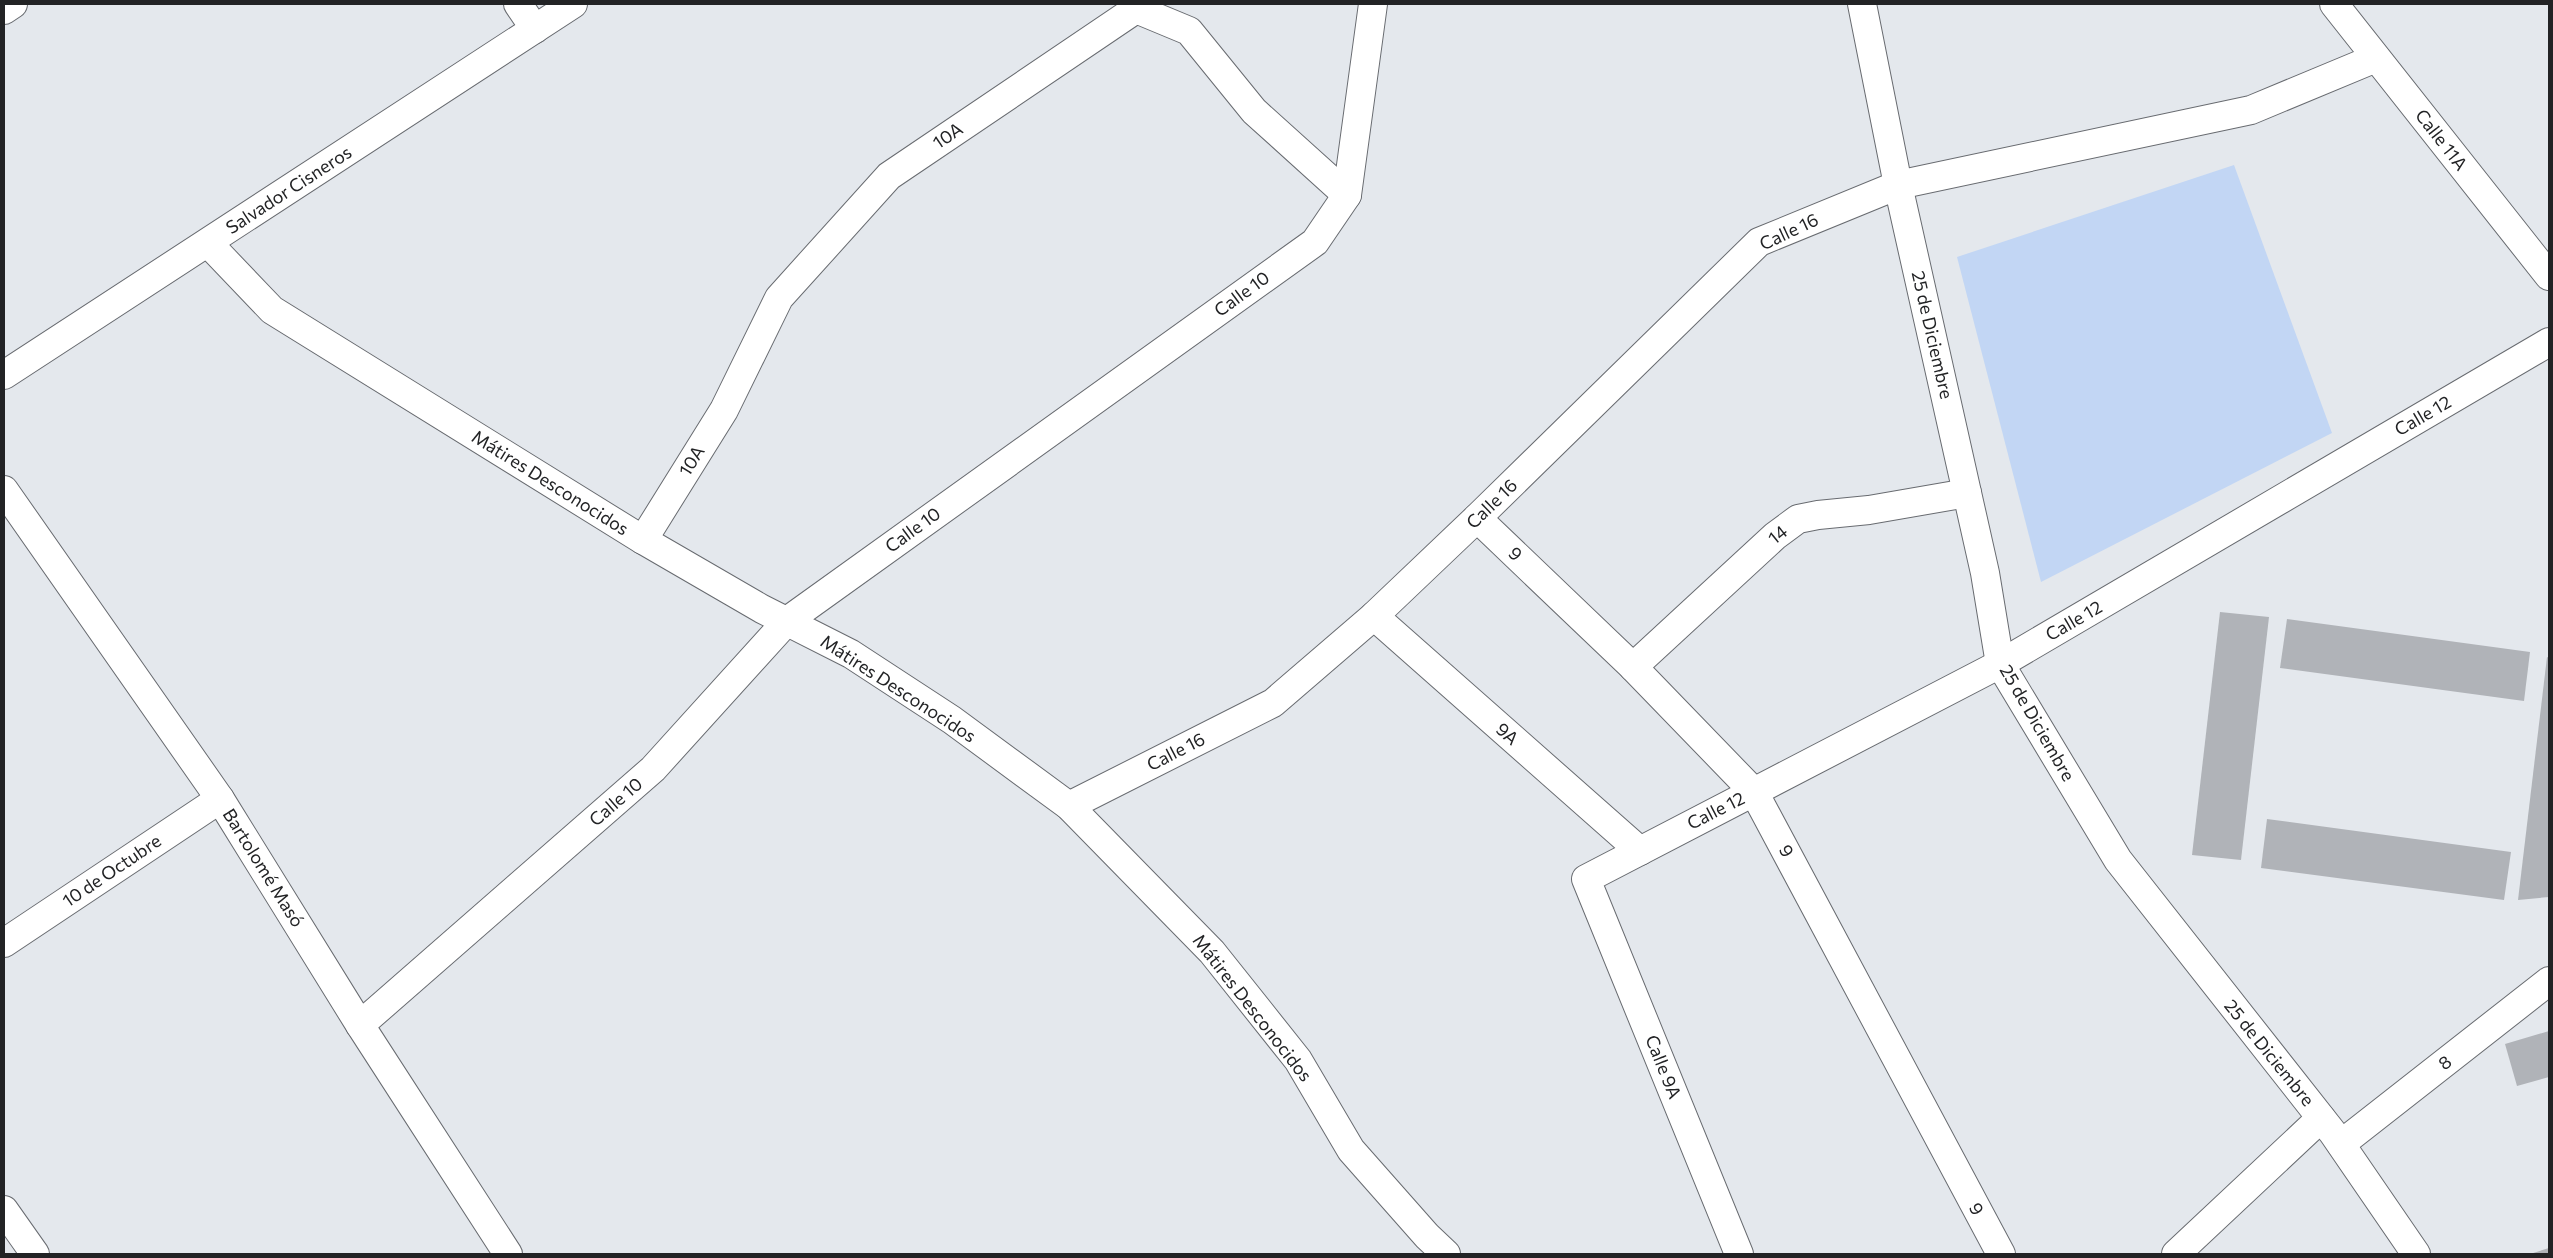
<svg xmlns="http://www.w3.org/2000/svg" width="2553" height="1258" viewBox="0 0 2553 1258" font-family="Commissioner,sans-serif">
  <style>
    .green { fill: #c2d6f4 }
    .building { fill: #b0b3b8 }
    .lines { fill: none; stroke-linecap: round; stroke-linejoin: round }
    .minor-casing { stroke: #686b70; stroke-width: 30 }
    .minor { stroke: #fff; stroke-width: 28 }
    .labels { text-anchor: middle; stroke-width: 5; stroke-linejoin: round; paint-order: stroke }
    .street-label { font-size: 18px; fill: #222325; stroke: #fff }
  </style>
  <rect width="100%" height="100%" fill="#e4e8ed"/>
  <polygon class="green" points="2234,165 2332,433 2041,582 1957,257"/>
  <g class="building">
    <polygon points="2220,612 2269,617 2241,860 2192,855"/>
    <polygon points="2287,619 2530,652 2524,701 2280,668"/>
    <polygon points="2547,657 2549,658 2549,897 2518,900"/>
    <polygon points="2267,819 2511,852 2504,900 2261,868"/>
    <polygon points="2549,1031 2549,1077 2517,1086 2505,1044"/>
    <polygon points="2549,1248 2549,1254 2530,1254"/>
  </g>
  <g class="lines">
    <g class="minor-casing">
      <g id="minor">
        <polyline points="518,4 535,29"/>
        <polyline points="1862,4 1898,185 1985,573 2000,664 2118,860 2333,1133 2416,1254"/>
        <polyline points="2334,4 2549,276"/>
        <polyline points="4,10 13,4"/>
        <polyline points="208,243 272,310 643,540 762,609 851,654 952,720 1069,806 1212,952 1298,1060 1351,1150 1427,1236 1446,1254"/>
        <polyline points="4,375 573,4"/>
        <polyline points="4,490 220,799 360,1025 508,1254"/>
        <polyline points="1477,518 1633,667 1754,792 2001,1254"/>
        <polyline points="643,540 724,410 779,298 889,176 1136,9 1189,31 1254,111 1347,195"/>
        <polyline points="1374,616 1640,851"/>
        <polyline points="1633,667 1775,536 1798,519 1818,515 1869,510 1967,493"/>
        <polyline points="1069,806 1273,703 1374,616 1477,518 1759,242 1898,185 2251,110 2376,58"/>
        <polyline points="4,943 220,799"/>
        <polyline points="360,1025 653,769 787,621 1315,242 1347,195 1373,4"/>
        <polyline points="2341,1144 2549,981"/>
        <polyline points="4,1210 35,1254"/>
        <polyline points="1739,1254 1586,879 2000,664 2549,342"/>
        <polyline points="2176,1254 2321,1118"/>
      </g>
    </g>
    <use href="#minor" class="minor"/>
  </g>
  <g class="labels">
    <g class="street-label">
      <text transform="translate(948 136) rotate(-34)" y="6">10A</text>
      <text transform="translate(2441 140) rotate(52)" y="6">Calle 11A</text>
      <text transform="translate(289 190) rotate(-33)" y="6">Salvador Cisneros</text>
      <text transform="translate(1789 232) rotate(-25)" y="6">Calle 16</text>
      <text transform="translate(1242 294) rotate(-36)" y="6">Calle 10</text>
      <text transform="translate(1932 335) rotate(77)" y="6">25 de Diciembre</text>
      <text transform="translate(2423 416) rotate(-30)" y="6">Calle 12</text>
      <text transform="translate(692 461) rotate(-58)" y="6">10A</text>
      <text transform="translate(550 483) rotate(32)" y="6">Mátires Desconocidos</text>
      <text transform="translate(1492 504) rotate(-44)" y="6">Calle 16</text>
      <text transform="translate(913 530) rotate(-36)" y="6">Calle 10</text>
      <text transform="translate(1778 535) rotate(-39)" y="6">14</text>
      <text transform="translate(1515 554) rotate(44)" y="6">9</text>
      <text transform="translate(2074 621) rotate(-30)" y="6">Calle 12</text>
      <text transform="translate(898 689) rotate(33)" y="6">Mátires Desconocidos</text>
      <text transform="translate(2037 723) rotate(60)" y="6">25 de Diciembre</text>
      <text transform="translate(1507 734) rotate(41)" y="6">9A</text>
      <text transform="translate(1176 752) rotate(-27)" y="6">Calle 16</text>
      <text transform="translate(616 802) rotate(-41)" y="6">Calle 10</text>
      <text transform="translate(1716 811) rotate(-27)" y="6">Calle 12</text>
      <text transform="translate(1786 851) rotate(62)" y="6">9</text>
      <text transform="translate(263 868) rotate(58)" y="6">Bartolomé Masó</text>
      <text transform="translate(112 871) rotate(-34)" y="6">10 de Octubre</text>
      <text transform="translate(1252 1008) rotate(52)" y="6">Mátires Desconocidos</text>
      <text transform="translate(2269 1053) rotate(51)" y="6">25 de Diciembre</text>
      <text transform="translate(2445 1063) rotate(-38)" y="6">8</text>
      <text transform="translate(1663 1067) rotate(68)" y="6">Calle 9A</text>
      <text transform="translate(1976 1209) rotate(62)" y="6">9</text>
    </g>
  </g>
  <rect width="2553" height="1258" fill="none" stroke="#222325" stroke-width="10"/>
</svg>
